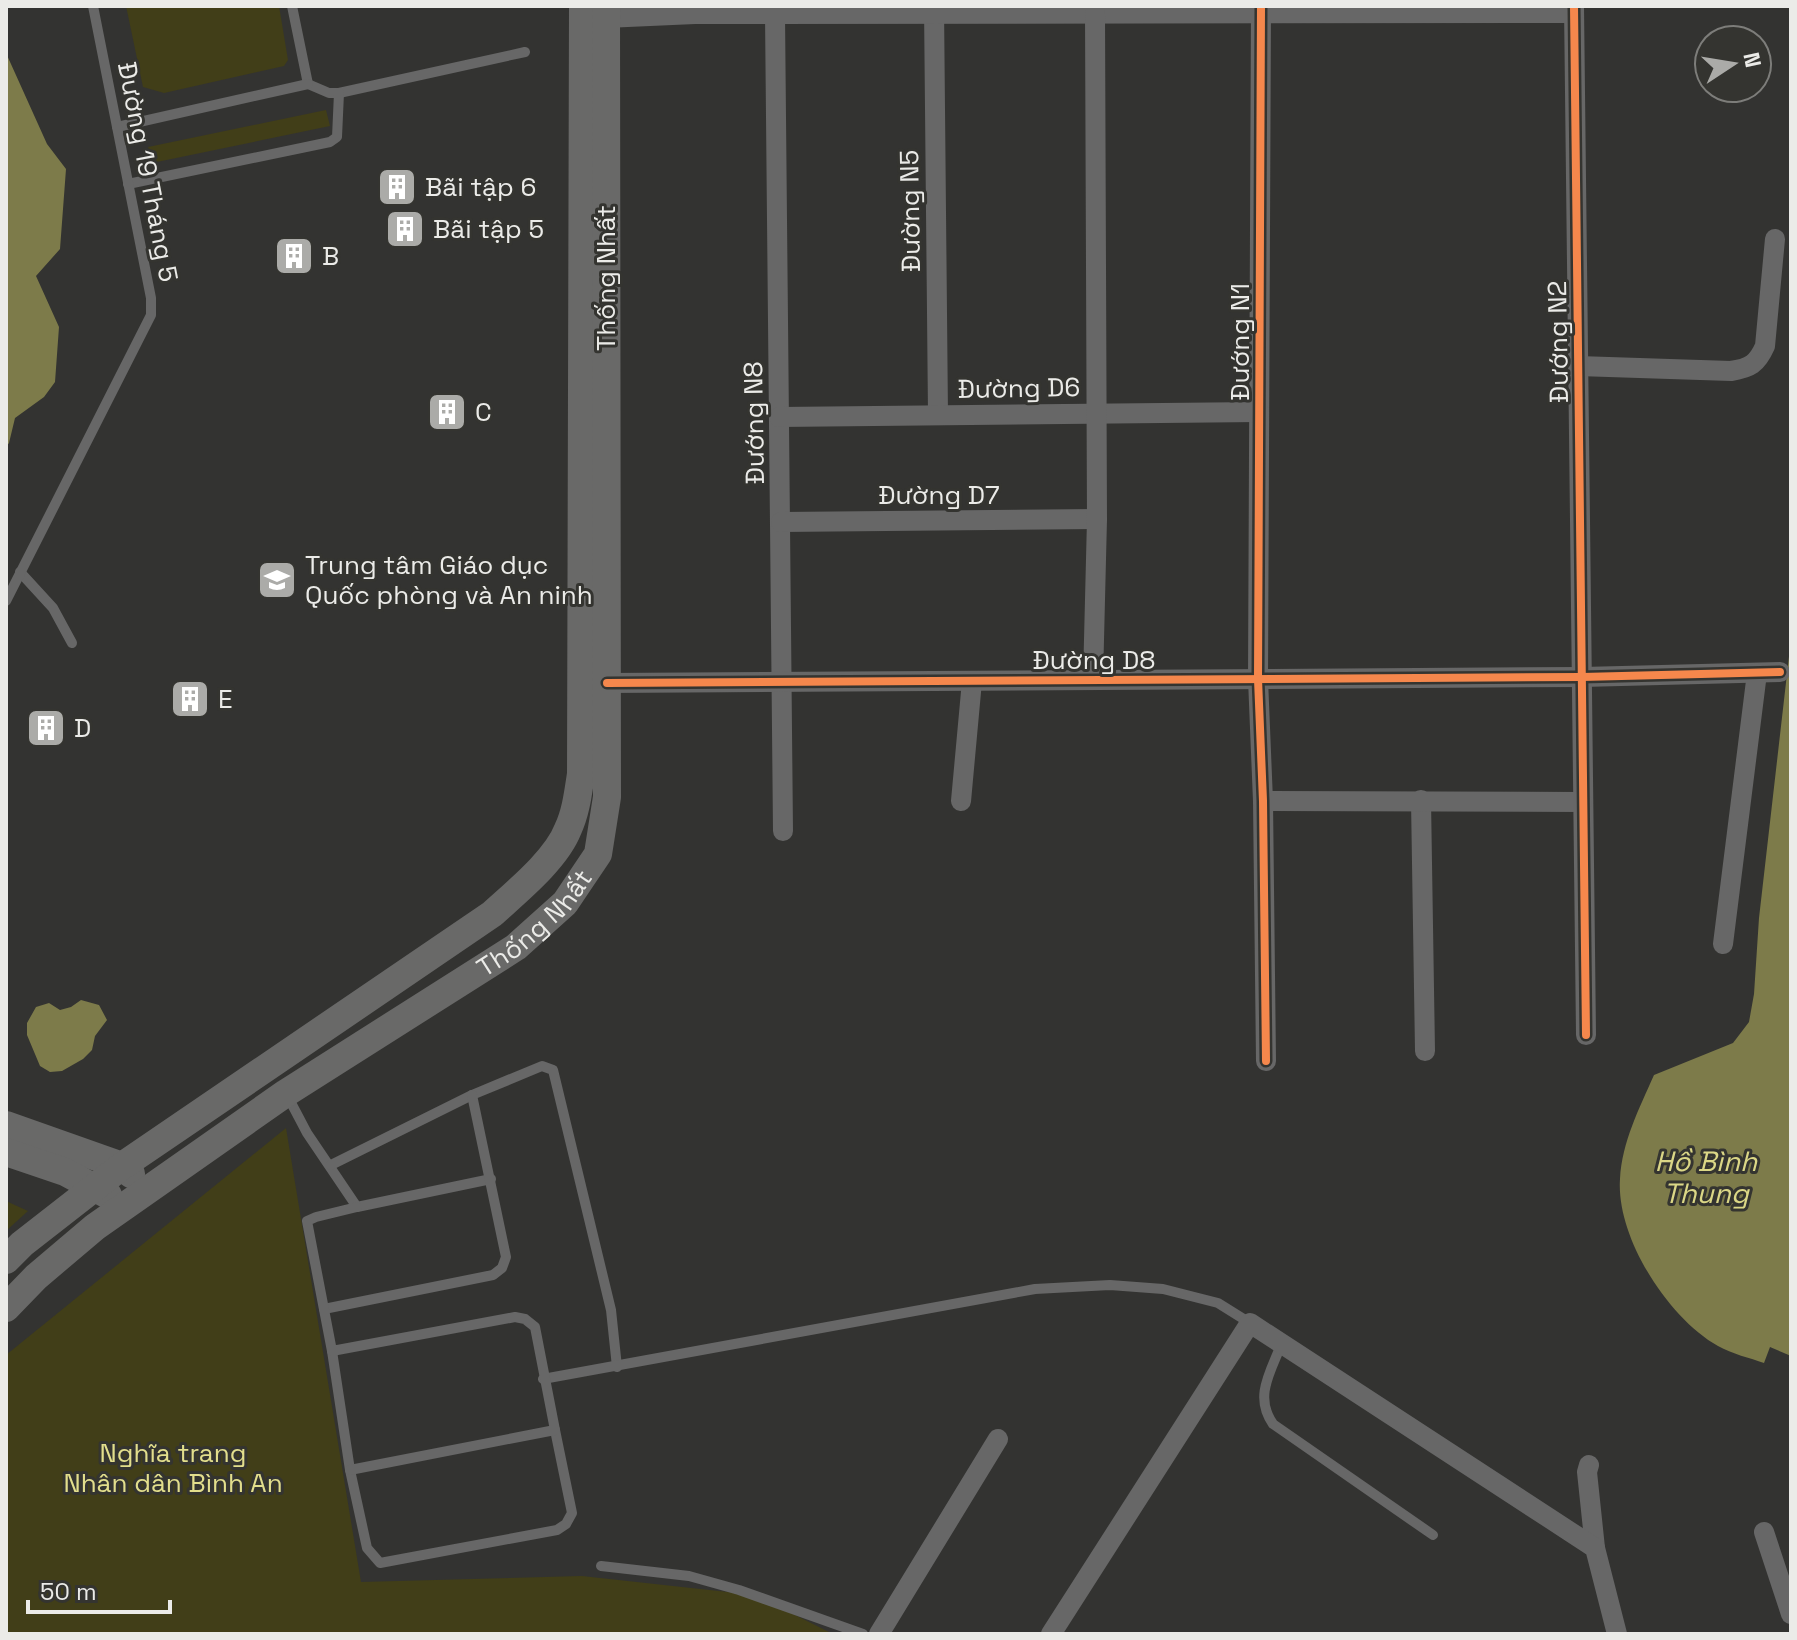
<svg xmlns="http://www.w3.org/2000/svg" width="1797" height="1640" viewBox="0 0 1797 1640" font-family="'Space Grotesk',sans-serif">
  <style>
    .green { fill: #413e18 }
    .water { fill: #7d7b4a }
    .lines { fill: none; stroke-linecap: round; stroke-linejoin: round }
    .lane { stroke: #676767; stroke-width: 10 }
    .street { stroke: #676767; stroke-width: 20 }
    .secondary { stroke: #696968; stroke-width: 28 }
    .cycleway-casing { stroke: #343430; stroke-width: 13 }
    .cycleway { stroke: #f5874c; stroke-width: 8 }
    .labels { text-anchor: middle; stroke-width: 6; stroke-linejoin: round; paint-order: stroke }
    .street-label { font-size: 26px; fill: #ebebe8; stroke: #343430 }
    .poi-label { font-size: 26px; fill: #ebebe8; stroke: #343430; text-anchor: start }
    .park-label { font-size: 26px; fill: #e2de8c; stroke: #343430 }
    .water-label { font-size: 28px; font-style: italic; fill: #dbd786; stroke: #343430 }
  </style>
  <rect width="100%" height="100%" fill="#333331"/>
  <g class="green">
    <polygon points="126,6 279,6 288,60 284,66 164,93 143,87"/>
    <polygon points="326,110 330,126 152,163 148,147"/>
    <polygon points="286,1128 361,1582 582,1576 755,1595 833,1634 6,1634 6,1355"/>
    <polygon points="6,1201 28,1211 6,1231"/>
  </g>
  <g class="water">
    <polygon points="6,53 47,144 66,169 60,249 36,276 59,327 55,382 44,397 15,418 9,443 6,447"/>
    <path d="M1791 639V1356L1770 1347 1764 1363C1750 1358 1732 1354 1718 1346 1668 1318 1616 1237 1620 1179 1622 1142 1639 1109 1654 1075L1733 1043 1749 1022 1754 994 1759 918Z"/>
    <polygon points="81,1000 99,1005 107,1020 95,1036 92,1050 83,1059 62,1071 50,1072 40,1066 27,1035 27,1023 36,1007 49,1003 60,1010 71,1007"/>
  </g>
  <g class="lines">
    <g class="lane">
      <polyline points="292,6 308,84"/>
      <polyline points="308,84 329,93 339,93 525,52"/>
      <polyline points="117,127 308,84"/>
      <polyline points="128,184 330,142 337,137 339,93"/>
      <polyline points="20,572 53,608 72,643"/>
      <polyline points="6,601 151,315 151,298 93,6"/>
      <polyline points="287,1095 307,1133 357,1207 491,1179"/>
      <polyline points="331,1165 472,1095 542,1066 553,1070 611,1310 617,1367"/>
      <polyline points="324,1309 493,1275 502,1268 506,1257 472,1095"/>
      <path d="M1281 1345C1270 1373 1254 1397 1273 1424L1433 1535"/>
      <polyline points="332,1351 350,1470 367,1548 380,1563 557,1530 566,1524 572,1513 555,1430"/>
      <polyline points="543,1379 1035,1289 1110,1285 1163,1289 1218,1303 1250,1323"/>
      <polyline points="350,1470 555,1430 535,1327 525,1319 515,1317 332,1351 307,1221 316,1217 357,1207"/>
      <polyline points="601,1566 689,1576 739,1590 863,1634"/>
    </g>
    <g class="street">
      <polyline points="934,6 938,415"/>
      <polyline points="1261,6 1258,679 1263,801 1266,1061"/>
      <polyline points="1574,6 1586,1035"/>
      <polyline points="775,15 783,831"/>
      <polyline points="605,18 695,14 1574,13"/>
      <path d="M1578 366 1731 371C1750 368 1757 364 1765 346L1775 239"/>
      <polyline points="779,417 1259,412"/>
      <polyline points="781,522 1097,519"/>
      <polyline points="1093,680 1097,519 1095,14"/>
      <polyline points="607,683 1582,677 1780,672"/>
      <polyline points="1421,800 1425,1051"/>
      <polyline points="961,801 972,681"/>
      <polyline points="1263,801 1582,802"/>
      <polyline points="1723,944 1757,673"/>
      <polyline points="1589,1465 1587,1472 1595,1548"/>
      <polyline points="1764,1532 1791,1614"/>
      <polyline points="879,1634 998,1439"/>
      <polyline points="1051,1634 1250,1323 1595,1548 1617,1634"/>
    </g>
    <g class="secondary">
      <polyline points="6,1125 122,1166 131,1174"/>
      <polyline points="6,1152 65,1172 108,1195"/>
      <path d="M6 1260 22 1244 122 1166 492 914C516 892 556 860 568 829 576 812 578 793 581 774L583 6"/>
      <path id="s1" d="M6 1308 36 1277 95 1227 286 1093 516 947 565 903 598 854 607 797 606 6"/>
    </g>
    <g class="cycleway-casing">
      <g id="cycleway">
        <polyline points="1261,6 1258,679 1263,801 1266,1061"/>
        <polyline points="1574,6 1586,1035"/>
        <polyline points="607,683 1582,677 1780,672"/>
      </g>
    </g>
    <use href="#cycleway" class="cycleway"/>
  </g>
  <defs>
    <g id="building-square" transform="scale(2)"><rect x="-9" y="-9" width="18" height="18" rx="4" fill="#ababa8" stroke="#343430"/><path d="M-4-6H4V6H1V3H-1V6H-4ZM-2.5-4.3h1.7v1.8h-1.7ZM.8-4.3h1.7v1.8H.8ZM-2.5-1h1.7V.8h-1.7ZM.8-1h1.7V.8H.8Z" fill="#fff"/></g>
    <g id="school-square" transform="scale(2)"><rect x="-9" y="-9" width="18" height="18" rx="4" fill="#ababa8" stroke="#343430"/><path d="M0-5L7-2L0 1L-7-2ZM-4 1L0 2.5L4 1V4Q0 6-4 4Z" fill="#fff"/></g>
  </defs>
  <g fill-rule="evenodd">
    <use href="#building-square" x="397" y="187"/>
    <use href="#building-square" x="405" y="229"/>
    <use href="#building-square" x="294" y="256"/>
    <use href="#building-square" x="447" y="412"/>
    <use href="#school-square" x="277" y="580"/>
    <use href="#building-square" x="190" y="699"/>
    <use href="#building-square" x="46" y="728"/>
  </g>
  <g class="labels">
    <g class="street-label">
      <text transform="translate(148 172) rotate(79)" y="9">Đường 19 Tháng 5</text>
      <text transform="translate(910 211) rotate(-91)" y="9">Đường N5</text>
      <text transform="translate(606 278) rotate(-90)" y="9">Thống Nhất</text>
      <text transform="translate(1240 342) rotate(-90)" y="9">Đướng N1</text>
      <text transform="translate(1558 342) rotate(-91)" y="9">Đướng N2</text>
      <text transform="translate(1019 388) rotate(-1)" y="9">Đường D6</text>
      <text transform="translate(754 423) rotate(-91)" y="9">Đướng N8</text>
      <text x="939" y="504">Đường D7</text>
      <text x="1094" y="669">Đường D8</text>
      <text dy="9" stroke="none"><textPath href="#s1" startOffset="656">Thống Nhất</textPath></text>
    </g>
    <g class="poi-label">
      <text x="425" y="196">Bãi tập 6</text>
      <text x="433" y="238">Bãi tập 5</text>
      <text x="322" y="265">B</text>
      <text x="475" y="421">C</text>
      <text x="305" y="574">Trung tâm Giáo dục<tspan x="305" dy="30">Quốc phòng và An ninh</tspan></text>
      <text x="218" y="708">E</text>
      <text x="74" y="737">D</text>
    </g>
    <g class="park-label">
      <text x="173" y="1462">Nghĩa trang<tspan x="173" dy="30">Nhân dân Bình An</tspan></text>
    </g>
    <g class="water-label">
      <text x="1706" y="1171">Hồ Bình<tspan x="1706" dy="32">Thung</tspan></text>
    </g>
  </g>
  <rect width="1797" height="1640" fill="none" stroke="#ebebe8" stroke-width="16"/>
  <g transform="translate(1733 64) rotate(78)"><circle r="38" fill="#343430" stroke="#7d7d7a" stroke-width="2"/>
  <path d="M0-6L14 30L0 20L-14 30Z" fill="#ababa8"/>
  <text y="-12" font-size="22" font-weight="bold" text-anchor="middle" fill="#ebebe8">N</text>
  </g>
  <path d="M28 1600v12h142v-12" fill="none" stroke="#ebebe8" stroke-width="4"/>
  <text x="40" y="1600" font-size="24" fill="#ebebe8" stroke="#343430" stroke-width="6" paint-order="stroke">50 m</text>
</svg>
